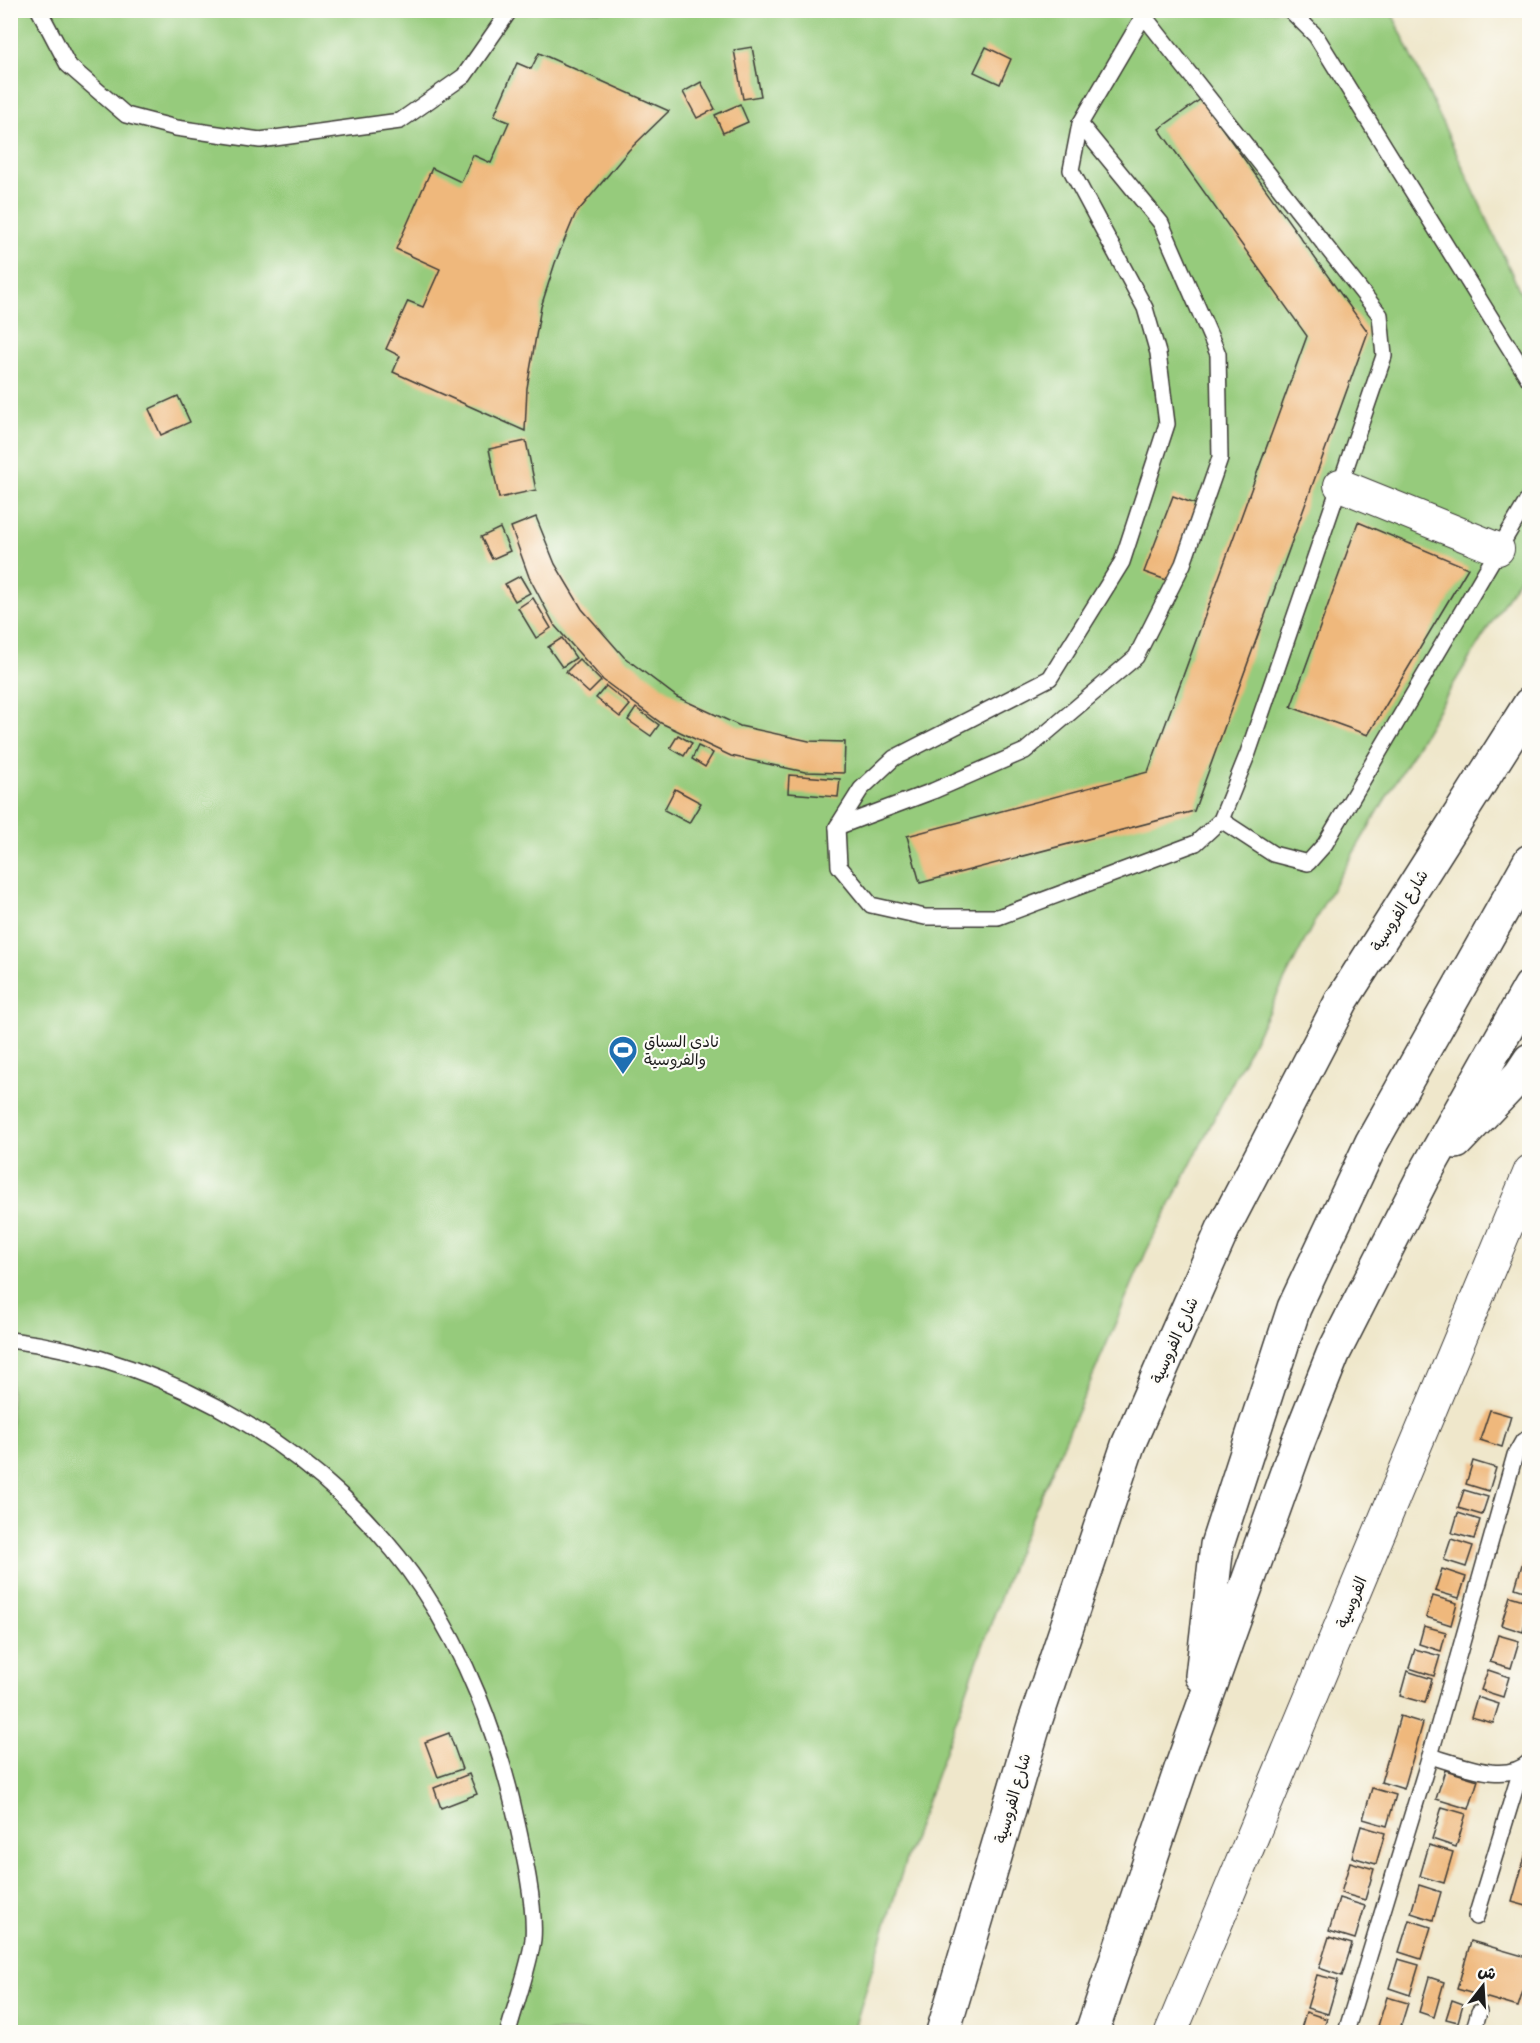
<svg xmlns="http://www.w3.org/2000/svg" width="1540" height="2043" viewBox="0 0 1540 2043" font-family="'Patrick Hand','Playpen Sans Arabic',sans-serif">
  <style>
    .green { fill: #96cb7c; stroke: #59744c; stroke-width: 1.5 }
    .building { fill: #efb87b }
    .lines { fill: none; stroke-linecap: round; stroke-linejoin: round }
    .service-casing { stroke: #3c3a36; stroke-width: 18 }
    .minor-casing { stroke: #3c3a36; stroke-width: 34 }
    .trunk-casing { stroke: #3c3a36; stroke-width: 36 }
    .service { stroke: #fff; stroke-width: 15 }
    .minor { stroke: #fff; stroke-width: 32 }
    .trunk { stroke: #fff; stroke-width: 33 }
    .labels { text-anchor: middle; stroke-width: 4.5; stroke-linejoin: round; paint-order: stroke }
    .street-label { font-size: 16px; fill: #1c1c1c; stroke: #fdfcf7 }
    .poi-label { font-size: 16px; fill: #1c1c1c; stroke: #fdfcf7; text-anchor: start }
  </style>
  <rect width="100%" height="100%" fill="#fdfcf7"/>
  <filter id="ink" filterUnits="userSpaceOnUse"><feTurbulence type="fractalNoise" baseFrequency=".0167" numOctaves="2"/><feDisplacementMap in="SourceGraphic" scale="12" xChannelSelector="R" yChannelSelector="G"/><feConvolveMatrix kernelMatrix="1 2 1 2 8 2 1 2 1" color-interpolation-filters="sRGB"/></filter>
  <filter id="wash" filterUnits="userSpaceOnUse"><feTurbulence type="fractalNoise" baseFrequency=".008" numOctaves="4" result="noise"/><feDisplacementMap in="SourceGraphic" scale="24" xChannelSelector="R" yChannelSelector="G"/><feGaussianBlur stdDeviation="1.35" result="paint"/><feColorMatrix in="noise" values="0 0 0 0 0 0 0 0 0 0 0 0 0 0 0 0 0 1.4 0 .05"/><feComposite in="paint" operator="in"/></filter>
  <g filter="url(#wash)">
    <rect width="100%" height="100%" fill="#efe7cb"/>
    <polygon class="green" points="11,11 1391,11 1529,311 1529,562 1453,685 1325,901 1146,1252 1015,1557 906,1859 853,2032 11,2032"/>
    <g id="blocks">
      <g class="building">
        <polygon points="752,47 761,96 743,99 734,50"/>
        <polygon points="986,47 1011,59 1000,84 974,72"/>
        <polygon points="539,53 669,111 629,150 575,215 555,263 541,307 527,388 525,431 393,372 400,356 386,349 408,301 423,307 440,269 396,249 432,168 461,182 473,155 491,163 509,122 494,116 517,63 531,69"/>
        <polygon points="701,82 715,109 697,118 683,92"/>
        <polygon points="1201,99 1368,332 1194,811 920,883 907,836 1148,772 1307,336 1159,129"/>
        <polygon points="740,104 748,122 723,133 715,115"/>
        <polygon points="178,396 190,422 161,435 149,409"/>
        <polygon points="526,441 536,490 499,498 489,449"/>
        <polygon points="1173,496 1198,505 1169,581 1144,572"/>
        <polygon points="536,517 555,564 582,609 624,657 677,697 740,726 809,741 845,742 844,773 805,772 731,756 661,723 603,680 555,626 529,577 511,527"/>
        <polygon points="1358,522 1468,568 1368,735 1291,707"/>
        <polygon points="500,528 510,551 492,559 481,537"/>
        <polygon points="520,576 530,593 515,601 505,584"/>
        <polygon points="533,598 551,628 536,638 518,608"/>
        <polygon points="562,638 576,658 562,667 548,647"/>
        <polygon points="579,659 601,681 589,693 566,672"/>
        <polygon points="606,686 630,705 620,717 596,698"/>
        <polygon points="636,708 659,725 651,736 628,720"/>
        <polygon points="678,735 692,743 684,756 670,748"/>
        <polygon points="698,746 713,753 705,767 692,759"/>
        <polygon points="789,775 840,779 838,797 788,793"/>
        <polygon points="675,789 701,803 689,823 664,810"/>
        <polygon points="1490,1410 1511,1416 1502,1447 1480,1440"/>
        <polygon points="1473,1461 1496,1468 1489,1491 1466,1484"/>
        <polygon points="1464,1490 1488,1497 1482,1515 1458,1508"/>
        <polygon points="1458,1513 1480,1520 1474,1539 1452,1533"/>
        <polygon points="1529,1534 1530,1534 1530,1550 1525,1549"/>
        <polygon points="1451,1539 1473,1546 1466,1567 1444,1560"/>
        <polygon points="1524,1558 1530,1560 1530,1593 1515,1588"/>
        <polygon points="1442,1569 1466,1577 1459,1598 1435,1591"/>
        <polygon points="1433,1596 1457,1603 1451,1625 1426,1617"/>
        <polygon points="1510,1596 1530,1602 1523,1632 1501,1625"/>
        <polygon points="1424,1626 1446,1632 1441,1651 1419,1644"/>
        <polygon points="1498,1635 1519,1641 1511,1668 1490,1662"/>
        <polygon points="1415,1649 1440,1656 1434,1676 1409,1668"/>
        <polygon points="1488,1670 1509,1677 1503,1697 1481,1690"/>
        <polygon points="1407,1671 1432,1679 1425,1703 1400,1696"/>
        <polygon points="1477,1697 1499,1704 1493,1723 1471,1717"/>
        <polygon points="1400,1716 1423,1723 1404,1789 1381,1782"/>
        <polygon points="449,1733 462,1769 438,1777 425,1742"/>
        <polygon points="1445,1770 1478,1780 1469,1809 1436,1799"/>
        <polygon points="469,1774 477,1794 441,1808 434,1788"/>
        <polygon points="1372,1788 1396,1795 1387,1826 1363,1819"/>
        <polygon points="1442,1807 1466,1814 1456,1847 1432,1839"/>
        <polygon points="1361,1826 1385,1833 1376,1864 1352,1857"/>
        <polygon points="1429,1845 1453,1852 1444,1883 1420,1876"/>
        <polygon points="1526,1853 1530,1854 1530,1907 1512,1902"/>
        <polygon points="1350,1862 1374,1869 1365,1900 1341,1893"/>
        <polygon points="1419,1885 1441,1892 1433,1920 1411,1913"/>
        <polygon points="1339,1898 1365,1906 1355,1939 1329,1931"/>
        <polygon points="1409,1920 1431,1927 1421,1959 1399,1952"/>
        <polygon points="1329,1937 1352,1944 1342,1976 1319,1968"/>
        <polygon points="1471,1941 1530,1958 1530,1969 1518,2007 1457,1989"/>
        <polygon points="1398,1959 1419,1965 1410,1995 1389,1988"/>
        <polygon points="1317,1975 1338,1980 1328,2014 1307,2008"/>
        <polygon points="1429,1977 1444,1982 1434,2017 1419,2012"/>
        <polygon points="1387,1997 1408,2003 1399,2032 1378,2026"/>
        <polygon points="1452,2000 1463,2004 1458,2022 1446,2019"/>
        <polygon points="1306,2012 1327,2019 1322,2032 1300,2032"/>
      </g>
    </g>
  </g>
  <g filter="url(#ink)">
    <use href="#blocks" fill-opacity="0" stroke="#3c3a36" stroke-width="1.5"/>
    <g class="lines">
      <g class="service-casing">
        <g id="service">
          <polyline points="39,10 68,65 126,115 176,128 260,140 400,121 464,76 510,10"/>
          <polyline points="1290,10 1316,36 1530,381"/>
          <polyline points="1144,16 1380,315 1384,356 1248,753 1221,820 1196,843 998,917 925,917 871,905 839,866 837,827 861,789 894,758 1050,678 1122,562 1167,424 1158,353 1145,308 1071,170 1080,124 1147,10"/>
          <polyline points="1221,820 1273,854 1308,863 1325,844 1530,496"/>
          <polyline points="837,827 933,791 1025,751 1136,657 1183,564 1220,458 1218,354 1161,223 1080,124"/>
          <path d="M10 1340C172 1359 334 1456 424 1592 466 1655 496 1732 513 1805 521 1841 536 1903 533 1939 530 1964 515 2006 508 2032"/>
          <path d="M1430 1756C1460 1764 1506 1786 1530 1761"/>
          <polyline points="1476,1917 1521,1770"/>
          <polyline points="1346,2032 1430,1756 1515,1455 1523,1441 1530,1438"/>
          <polyline points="1473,2032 1479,2012"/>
        </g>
      </g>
      <g class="minor-casing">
        <g id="minor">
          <polyline points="1340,485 1498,549"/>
          <polyline points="1171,2032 1530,1171"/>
        </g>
      </g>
      <g class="trunk-casing">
        <g id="trunk">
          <polyline points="1456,1142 1520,1075 1530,1060"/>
          <polyline points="1202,1676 1217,1545 1294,1308 1372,1142 1530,861"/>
          <polyline points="943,2032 1034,1725 1128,1445 1166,1358 1223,1229 1342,1000 1530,704"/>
          <polyline points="1092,2032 1183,1763 1296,1447 1333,1354 1422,1179 1530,987"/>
        </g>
      </g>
      <use href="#service" class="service"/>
      <use href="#minor" class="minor"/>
      <use href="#trunk" class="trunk"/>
    </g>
  </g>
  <defs>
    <g id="stadium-pin" transform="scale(1.5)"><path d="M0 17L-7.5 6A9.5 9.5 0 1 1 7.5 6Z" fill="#1f6fb2" stroke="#fdfcf7"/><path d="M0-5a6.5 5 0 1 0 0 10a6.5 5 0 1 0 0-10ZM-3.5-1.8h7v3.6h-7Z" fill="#fff"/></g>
  </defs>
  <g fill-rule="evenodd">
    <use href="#stadium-pin" x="623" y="1050"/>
  </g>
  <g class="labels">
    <g class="street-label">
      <text transform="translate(1399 910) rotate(-58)" y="6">شارع الفروسية</text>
      <text transform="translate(1174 1340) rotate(-66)" y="6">شارع الفروسية</text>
      <text transform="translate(1351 1602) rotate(-67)" y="6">الفروسية</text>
      <text transform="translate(1012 1798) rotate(-74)" y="6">شارع الفروسية</text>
    </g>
    <g class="poi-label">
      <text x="644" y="1047">نادي السباق<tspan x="644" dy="18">والفروسية</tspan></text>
    </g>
  </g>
  <rect width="1540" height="2043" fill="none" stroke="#fdfcf7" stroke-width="36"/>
  <g transform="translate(1483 1986) rotate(17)" stroke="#fdfcf7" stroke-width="4.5" paint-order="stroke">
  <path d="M0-4.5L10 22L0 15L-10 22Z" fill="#1c1c1c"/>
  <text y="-9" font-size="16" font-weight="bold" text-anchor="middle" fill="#1c1c1c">ش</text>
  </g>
</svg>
